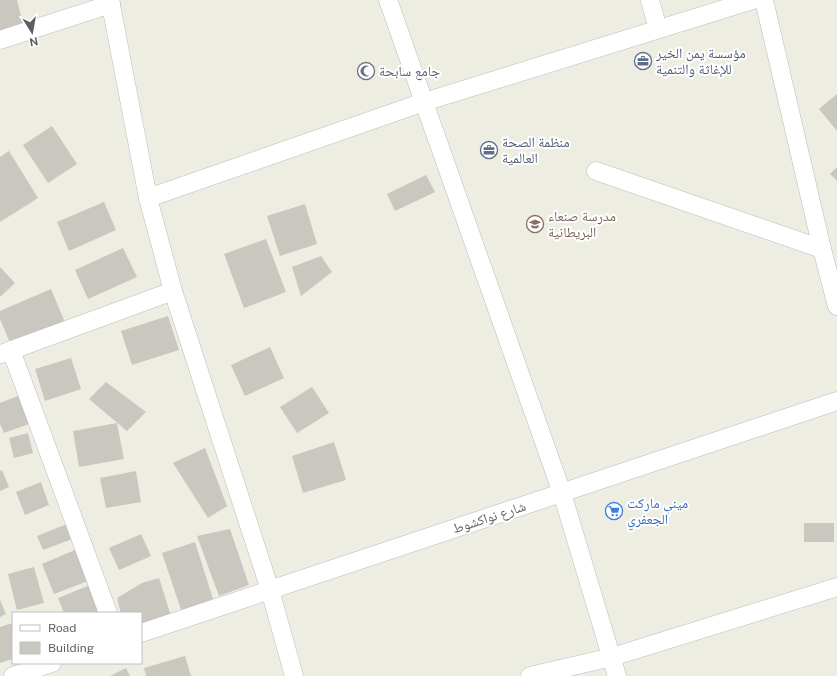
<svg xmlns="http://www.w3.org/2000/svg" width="837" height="676" viewBox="0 0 837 676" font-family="'Public Sans','Noto Naskh Arabic',sans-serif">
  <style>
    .building { fill: #c9c7bf }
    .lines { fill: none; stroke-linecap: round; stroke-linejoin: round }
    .minor-casing { stroke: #babcc2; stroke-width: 19 }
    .minor { stroke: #fff; stroke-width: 18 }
    .labels { text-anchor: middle; stroke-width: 4; stroke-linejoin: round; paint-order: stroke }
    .service-label { font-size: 14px; fill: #4e5e75; stroke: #fff; text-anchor: start }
    .worship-label { font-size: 14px; fill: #5b616d; stroke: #fff; text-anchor: start }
    .education-label { font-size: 14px; fill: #785e54; stroke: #fff; text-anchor: start }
    .shop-label { font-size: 14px; fill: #366cbe; stroke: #fff; text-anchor: start }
    .street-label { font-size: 14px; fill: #5b5e64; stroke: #fff }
  </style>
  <rect width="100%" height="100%" fill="#eeede2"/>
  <g class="building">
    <polygon points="0,0 17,0 23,24 0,33"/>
    <polygon points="837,94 837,131 819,109"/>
    <polygon points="52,126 77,164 48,183 23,145"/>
    <polygon points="9,151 38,198 0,222 0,157"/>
    <polygon points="837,167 837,181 830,174"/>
    <polygon points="426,175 435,192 395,211 387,194"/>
    <polygon points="104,202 116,230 69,251 57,222"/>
    <polygon points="305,204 317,244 280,256 267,216"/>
    <polygon points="266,239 286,292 244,308 224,254"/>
    <polygon points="123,248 137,277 88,299 75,270"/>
    <polygon points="321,256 332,272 301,296 292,267"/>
    <polygon points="0,267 15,283 0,297"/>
    <polygon points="51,289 67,327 13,350 0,319 0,311"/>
    <polygon points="168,316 179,350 132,365 121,331"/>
    <polygon points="270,347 284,378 245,396 231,365"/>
    <polygon points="71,358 81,389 45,401 35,369"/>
    <polygon points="106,382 146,412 127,431 89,399"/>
    <polygon points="312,387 329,413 297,433 280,407"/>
    <polygon points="18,396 29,424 4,433 0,424 0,403"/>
    <polygon points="117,423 124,459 79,467 73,431"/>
    <polygon points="28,433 33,453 14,458 9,438"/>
    <polygon points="334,442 346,480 303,493 292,456"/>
    <polygon points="205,448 227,506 208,518 173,463"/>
    <polygon points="2,470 9,487 0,491 0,471"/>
    <polygon points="136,471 141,502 106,508 100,478"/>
    <polygon points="41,482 49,505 25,515 16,492"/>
    <rect x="804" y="523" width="30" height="19"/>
    <polygon points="67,524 72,539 43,550 37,536"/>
    <polygon points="230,529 249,585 219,596 197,536"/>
    <polygon points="141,534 151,556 119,570 109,548"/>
    <polygon points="195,542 213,599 181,610 162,553"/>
    <polygon points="75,550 88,581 54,594 42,564"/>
    <polygon points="34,567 44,603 17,610 8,574"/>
    <polygon points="159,578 172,619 141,629 141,613 121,613 117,598 142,583"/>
    <polygon points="90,585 102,613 64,613 58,598"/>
    <polygon points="0,600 6,614 0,617"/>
    <polygon points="13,623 13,659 0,663 0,627"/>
    <polygon points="185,656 191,676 146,676 144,668"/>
    <polygon points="126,668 130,676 110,676"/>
  </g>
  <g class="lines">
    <g class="minor-casing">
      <g id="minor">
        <polyline points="110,0 148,198 173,291 270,590 294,676"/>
        <polyline points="388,0 562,493 617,676"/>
        <polyline points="650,0 658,29"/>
        <polyline points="764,0 822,249 837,306"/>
        <polyline points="0,40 111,4"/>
        <polyline points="596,171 822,249"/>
        <polyline points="148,198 424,102 753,0"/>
        <polyline points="11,350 108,613"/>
        <polyline points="1,354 173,291"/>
        <polyline points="141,633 837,401"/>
        <polyline points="13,676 52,663"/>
        <polyline points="530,676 612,657 837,587"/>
      </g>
    </g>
    <use href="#minor" class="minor"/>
  </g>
  <defs>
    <g id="office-ring" transform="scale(0.9)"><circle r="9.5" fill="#fff" stroke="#5c6f8a" stroke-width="1.5"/><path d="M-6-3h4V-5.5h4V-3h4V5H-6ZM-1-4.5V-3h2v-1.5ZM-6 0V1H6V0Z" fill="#5c6f8a"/></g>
    <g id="mosque-ring" transform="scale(0.9)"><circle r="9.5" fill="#fff" stroke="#6b7280" stroke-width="1.5"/><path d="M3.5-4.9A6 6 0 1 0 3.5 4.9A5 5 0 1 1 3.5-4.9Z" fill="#6b7280"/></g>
    <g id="school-ring" transform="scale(0.9)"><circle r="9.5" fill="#fff" stroke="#8d6e63" stroke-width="1.5"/><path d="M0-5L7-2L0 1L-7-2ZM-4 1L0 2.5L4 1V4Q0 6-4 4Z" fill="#8d6e63"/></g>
    <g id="supermarket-ring" transform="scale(0.9)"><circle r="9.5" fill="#fff" stroke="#3f7fe0" stroke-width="1.5"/><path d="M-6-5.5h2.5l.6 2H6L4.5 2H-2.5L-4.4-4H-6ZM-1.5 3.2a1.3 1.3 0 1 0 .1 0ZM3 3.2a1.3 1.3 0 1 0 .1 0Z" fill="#3f7fe0"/></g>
  </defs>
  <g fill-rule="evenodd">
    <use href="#office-ring" x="643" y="61"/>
    <use href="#mosque-ring" x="366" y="71"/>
    <use href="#office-ring" x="489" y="150"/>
    <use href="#school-ring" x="535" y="224"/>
    <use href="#supermarket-ring" x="614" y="511"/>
  </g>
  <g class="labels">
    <g class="service-label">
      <text x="656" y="58">مؤسسة يمن الخير<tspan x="656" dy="16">للإغاثة والتنمية</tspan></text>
      <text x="502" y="147">منظمة الصحة<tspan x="502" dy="16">العالمية</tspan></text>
    </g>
    <g class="worship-label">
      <text x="379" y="76">جامع سابحة</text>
    </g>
    <g class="education-label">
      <text x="548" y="221">مدرسة صنعاء<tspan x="548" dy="16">البريطانية</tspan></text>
    </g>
    <g class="shop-label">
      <text x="627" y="508">ميني ماركت<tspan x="627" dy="16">الجعفري</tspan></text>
    </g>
    <g class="street-label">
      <text transform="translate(489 517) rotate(-18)" y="5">شارع نواكشوط</text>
    </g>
  </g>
  <rect x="12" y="612" width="130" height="52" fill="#ffffff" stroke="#bdbfc1"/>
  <rect x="20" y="625" width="20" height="6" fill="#ffffff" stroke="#bdbfc1"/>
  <text x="48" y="632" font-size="12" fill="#5b5e64">Road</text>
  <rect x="20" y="642" width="20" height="12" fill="#c9c7bf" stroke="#bdbfc1"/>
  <text x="48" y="652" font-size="12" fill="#5b5e64">Building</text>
  <g transform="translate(32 32) rotate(169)" stroke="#ffffff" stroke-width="3" paint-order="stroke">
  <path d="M0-3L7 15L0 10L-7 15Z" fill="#5b5e64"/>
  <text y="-6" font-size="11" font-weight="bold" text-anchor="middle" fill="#5b5e64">N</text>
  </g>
</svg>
